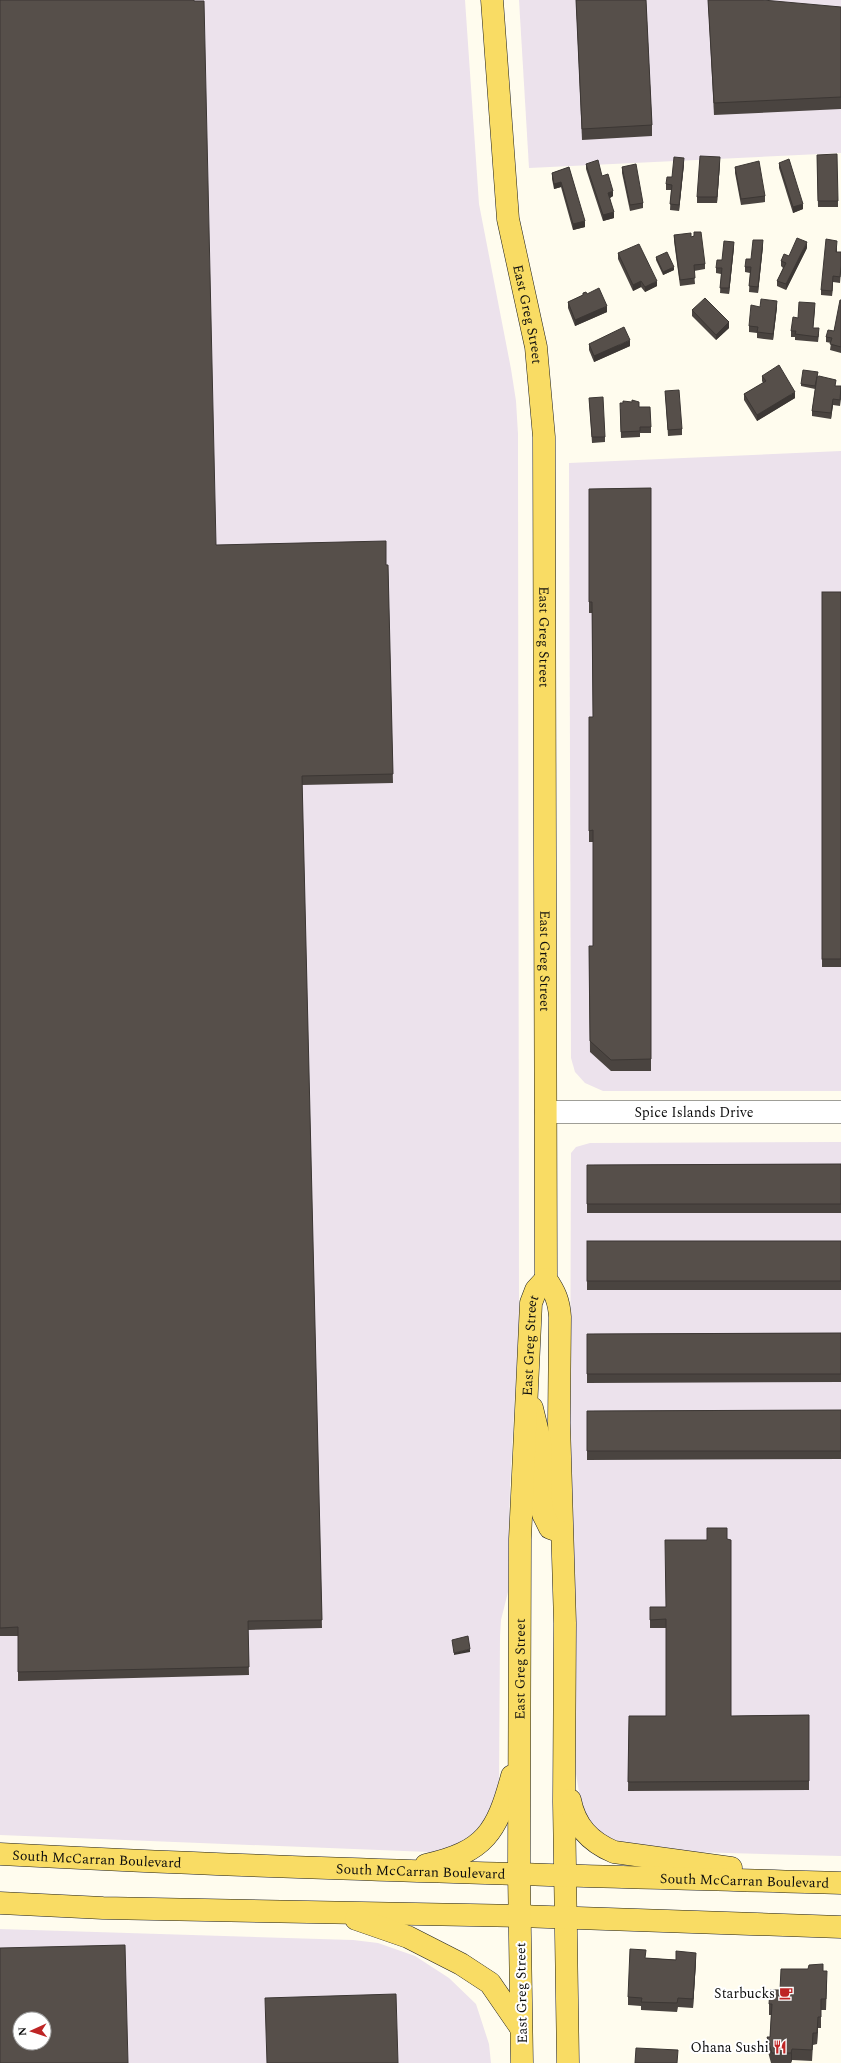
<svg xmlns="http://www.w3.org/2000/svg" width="841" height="2063" viewBox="0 0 841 2063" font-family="Spectral,serif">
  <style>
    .industrial { fill: #ece2ec; fill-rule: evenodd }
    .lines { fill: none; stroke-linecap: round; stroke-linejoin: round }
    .minor-casing { stroke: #404040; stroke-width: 23 }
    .major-casing { stroke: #1e1e1e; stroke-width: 23 }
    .minor { stroke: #fff; stroke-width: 22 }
    .major { stroke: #f9dc64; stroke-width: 22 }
    .wall { fill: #4a4440 }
    .shaded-wall { fill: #3c3734 }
    .building { fill: #564f4a; stroke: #3c3734; fill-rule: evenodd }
    .labels { text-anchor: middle; stroke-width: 4; stroke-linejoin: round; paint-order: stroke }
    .street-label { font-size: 14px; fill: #0d0d0d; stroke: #fff }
    .poi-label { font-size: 14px; fill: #0d0d0d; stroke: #fff; text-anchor: end }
  </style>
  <rect width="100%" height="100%" fill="#fffcee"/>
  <g class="industrial">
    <polygon points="0,0 465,0 479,204 511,369 516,401 518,434 519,1323 510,1485 508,1592 501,1620 500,1636 499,1779 495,1803 479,1834 446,1850 429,1852 0,1835"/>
    <polygon points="519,0 841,0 841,153 529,168"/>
    <polygon points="841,451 841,1091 603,1091 585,1083 575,1072 571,1058 569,463"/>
    <polygon points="841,1142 841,1856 655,1851 615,1843 592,1826 584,1813 580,1798 576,1774 576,1631 570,1448 571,1153 576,1147 590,1143"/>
    <path d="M0 1929 353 1940 378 1943 415 1956 449 1978 476 2004 489 2044 491 2063H0ZM20 2019H44V2043H20Z"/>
  </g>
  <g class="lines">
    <g class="minor-casing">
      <g id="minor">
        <path id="s1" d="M546 1112H841"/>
      </g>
    </g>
    <g class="major-casing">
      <g id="major">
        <path id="s2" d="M492 0 508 219 536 347 544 437 546 1279C555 1292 559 1301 560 1317L559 1423 565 1623 564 1802 568 2063"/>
        <polyline points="532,1408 540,1441 541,1502 543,1514 550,1528 561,1532"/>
        <path d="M570 1800C575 1826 590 1842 614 1852L731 1868"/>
        <path id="s3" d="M0 1854C280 1869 561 1875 841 1883"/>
        <path d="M426 1865C485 1852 497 1832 512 1776"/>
        <polyline points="0,1903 103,1908 519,1916 841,1927"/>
        <polyline points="356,1919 408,1937 461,1964 490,1983 521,2028"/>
        <path id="s4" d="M522 2063 519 1874 520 1539 531 1303 536 1290 546 1279"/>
      </g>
    </g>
    <use href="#minor" class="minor"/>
    <use href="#major" class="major"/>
  </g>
  <g class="wall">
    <polygon points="0,0 216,545 388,565 393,783 302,785 322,1628 248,1630 249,1675 18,1681 18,1636 0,1636"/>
    <polygon points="576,0 646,0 652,125 652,136 582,140"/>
    <polygon points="708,0 841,7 841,109 714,115"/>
    <polygon points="817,155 838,201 838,207 818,207"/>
    <polygon points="720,163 717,203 697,203 697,197"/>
    <polygon points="779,163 803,209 793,213 779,168"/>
    <polygon points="586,164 602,176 613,196 610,198 614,218 603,221 586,169"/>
    <polygon points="684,164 679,211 670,210 671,190 666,190 666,184"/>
    <polygon points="569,167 585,227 573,230 561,187 554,189 552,179 552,173"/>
    <polygon points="622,167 643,203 643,208 630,211 622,173"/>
    <polygon points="735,167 765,196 765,202 741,205 735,173"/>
    <polygon points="694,232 705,264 705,269 694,271 695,284 680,286 674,241 674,235 691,237 694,236"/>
    <polygon points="763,246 758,293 749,292 750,273 745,272 745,267"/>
    <polygon points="837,246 837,252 841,252 841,272 840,283 833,282 832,296 821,295 821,290"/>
    <polygon points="734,247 729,294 720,293 721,274 716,273 716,268"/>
    <polygon points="807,248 786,290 777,286 777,281 783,268 781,266 781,261 789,256"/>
    <polygon points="618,253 657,286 645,292 641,287 633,291 618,259"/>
    <polygon points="656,257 674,270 663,275 656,260"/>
    <polygon points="583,293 587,294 607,312 575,326 568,308 568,302 583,295"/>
    <polygon points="841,300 841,353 830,350 831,343 826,342 826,337 834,331"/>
    <polygon points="760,307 777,307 773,340 757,338 757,333 749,332 749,326"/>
    <polygon points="815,309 813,328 819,334 818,342 795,340 795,337 791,337 791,331 798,318"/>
    <polygon points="692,310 729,328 716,340 692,316"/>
    <polygon points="589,344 630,346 594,362 589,350"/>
    <polygon points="818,375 817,377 836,386 841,386 841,399 840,406 833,405 831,419 812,416 812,411 815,389 801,386 801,384"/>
    <polygon points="762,376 795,398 757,421 744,400 744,394 763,383 762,381"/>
    <polygon points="665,391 682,429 682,435 668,436"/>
    <polygon points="589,398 605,437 605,442 592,443"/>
    <polygon points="639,407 651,427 651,433 640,433 640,437 621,438 620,409"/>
    <polygon points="651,488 651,1071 611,1071 590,1052 589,946 593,946 593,842 589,842 589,717 593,717 592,613 589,613 589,489"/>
    <rect x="822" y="592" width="19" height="375"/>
    <polygon points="841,1164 841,1213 587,1213 587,1165"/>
    <rect x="587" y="1241" width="254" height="49"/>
    <polygon points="841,1333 841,1382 587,1383 587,1334"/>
    <polygon points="841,1410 841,1459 587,1460 587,1411"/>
    <polygon points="650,1607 666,1607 731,1716 809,1715 809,1790 628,1791 629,1716 666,1716 666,1628 650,1628"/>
    <polygon points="646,1958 696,1961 693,2008 678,2007 677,2012 641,2010 641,2006 628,2005 628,1997"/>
    <polygon points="823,1971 827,1982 826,2010 821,2010 821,2028 818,2028 817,2044 813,2045 812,2061 792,2060 791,2063 771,2063 767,2048 767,2037 770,2037 771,2015 769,2015 769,2004 780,1990"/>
  </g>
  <g class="shaded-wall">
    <polygon points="720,157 720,163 717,203 717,197"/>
    <polygon points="684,158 684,164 679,211 679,205"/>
    <polygon points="561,182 561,187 554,189 554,184"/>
    <polygon points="613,191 613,196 608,199 608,193"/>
    <polygon points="803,204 803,209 793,213 793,207"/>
    <polygon points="614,212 614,218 603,221 603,215"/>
    <polygon points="585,221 585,227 573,230 573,224"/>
    <polygon points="763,240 763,246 758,293 758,287"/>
    <polygon points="734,242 734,247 729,294 729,288"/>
    <polygon points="807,242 807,248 786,290 786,284"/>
    <polygon points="674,267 674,270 663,275 663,272"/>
    <polygon points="833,276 833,282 832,296 832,291"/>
    <polygon points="641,281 641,287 633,291 633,285"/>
    <polygon points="657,281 657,286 645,292 645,287"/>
    <polygon points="777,301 777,307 773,340 773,334"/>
    <polygon points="607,306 607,312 575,326 575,320"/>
    <polygon points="729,322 729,328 716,340 716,335"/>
    <polygon points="630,340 630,346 594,362 594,356"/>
    <polygon points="795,392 795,398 757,421 757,415"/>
    <polygon points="833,399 833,405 831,419 831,413"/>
    <polygon points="470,1649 470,1652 454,1655 454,1653"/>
    <polygon points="696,1953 696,1961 693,2008 693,1999"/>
    <polygon points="818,2017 818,2028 817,2044 817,2033"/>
    <polygon points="792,2049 792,2060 791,2063 791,2053"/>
  </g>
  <g class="building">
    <polygon points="0,0 194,0 194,1 204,1 216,545 386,541 386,565 388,565 393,774 302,776 322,1620 248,1621 249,1667 18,1672 18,1627 0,1628"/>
    <polygon points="576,0 646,0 652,125 582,129"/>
    <polygon points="708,0 763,0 841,7 841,97 714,103"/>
    <polygon points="837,154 838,201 818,201 817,155"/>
    <polygon points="700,156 720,157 717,197 697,197"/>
    <polygon points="674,157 684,158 679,205 670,204 672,185 666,184 667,177 672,177"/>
    <polygon points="789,159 803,204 793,207 779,163"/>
    <polygon points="598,160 602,176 608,174 613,191 608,193 614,212 603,215 586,164"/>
    <polygon points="759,161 765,196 741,199 735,167"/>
    <polygon points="636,164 643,203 630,205 622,167"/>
    <polygon points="569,167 585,221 573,224 561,182 554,184 552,173"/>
    <polygon points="694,232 701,232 705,264 694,265 695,278 680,280 674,235 691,233 691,237 694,236"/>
    <polygon points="797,238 807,242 786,284 777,281 786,263 781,261 784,254 789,256"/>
    <polygon points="826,239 837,241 836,252 841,252 841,266 840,277 833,276 832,291 821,290"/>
    <polygon points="753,240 763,240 758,287 749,286 751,267 745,267 746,259 751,259"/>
    <polygon points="724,241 734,242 729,288 720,288 722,268 716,268 717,260 722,260"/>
    <polygon points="639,244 657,281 645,287 641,281 633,285 618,253"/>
    <polygon points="667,252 674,267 663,272 656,257"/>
    <polygon points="599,288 607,306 575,320 568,302 583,295 583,293 586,292 587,294"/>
    <polygon points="705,298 729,322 716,335 692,310"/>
    <polygon points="761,299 777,301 773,334 757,332 758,327 749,326 751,305 760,307"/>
    <polygon points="840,300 841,300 841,347 830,344 832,338 826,337 828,330 834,331"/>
    <polygon points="799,302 815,303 813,328 819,328 818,337 795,334 796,331 791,331 793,317 798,318"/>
    <polygon points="624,327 630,340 594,356 589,344"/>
    <polygon points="779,365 795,392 757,415 744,394 766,381 762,376"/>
    <polygon points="803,370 818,372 815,386 801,384"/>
    <polygon points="819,376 836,380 835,386 841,386 840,400 833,399 831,413 812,411 817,377"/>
    <polygon points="679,390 682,429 668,430 665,391"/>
    <polygon points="603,397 605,437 592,437 589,398"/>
    <polygon points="632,400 639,402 639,407 650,407 651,427 640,427 640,431 621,432 620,403 623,403 623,401 632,402"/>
    <polygon points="651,488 651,1059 611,1060 590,1041 589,946 593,946 593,830 589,831 589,717 593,717 592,602 589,602 589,489"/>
    <rect x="822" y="592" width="19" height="367"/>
    <polygon points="841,1164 841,1204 587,1204 587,1165"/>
    <rect x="587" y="1241" width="254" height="40"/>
    <polygon points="841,1333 841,1374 587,1374 587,1334"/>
    <polygon points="841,1410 841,1451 587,1451 587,1411"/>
    <polygon points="707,1528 727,1528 727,1539 731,1540 731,1716 809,1715 809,1781 628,1782 629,1716 666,1716 666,1619 650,1620 650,1607 666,1607 665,1540 707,1540"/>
    <polygon points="468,1636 470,1649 454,1653 452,1640"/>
    <path d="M125 1945 128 2063H0V1948ZM20 2019H44V2043H20Z"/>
    <polygon points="630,1949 646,1950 645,1958 676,1960 676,1951 696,1953 693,1999 678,1998 677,2003 641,2002 642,1998 628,1997"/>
    <polygon points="823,1964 823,1971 827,1971 826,1999 821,1999 821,2017 818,2017 817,2033 813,2033 812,2050 792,2049 791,2053 772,2053 767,2037 770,2037 772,2004 769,2004 770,1990 780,1990 781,1969 808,1969 809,1965"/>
    <polygon points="396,1994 398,2063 267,2063 265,1998"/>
    <polygon points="636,2048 678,2050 677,2063 635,2063"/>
  </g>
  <defs>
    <g id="cafe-bare" transform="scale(1.08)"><path d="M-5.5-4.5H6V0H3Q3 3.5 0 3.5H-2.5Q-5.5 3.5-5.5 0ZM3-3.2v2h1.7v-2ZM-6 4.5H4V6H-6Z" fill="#be2525" stroke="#fff" stroke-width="2.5" paint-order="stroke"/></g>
    <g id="restaurant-bare" transform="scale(1.08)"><path d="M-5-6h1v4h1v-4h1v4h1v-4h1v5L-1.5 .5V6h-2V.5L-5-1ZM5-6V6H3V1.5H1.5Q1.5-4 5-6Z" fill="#be2525" stroke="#fff" stroke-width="2.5" paint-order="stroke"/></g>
  </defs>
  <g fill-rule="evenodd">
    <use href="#cafe-bare" x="786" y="1993"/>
    <use href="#restaurant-bare" x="780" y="2047"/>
  </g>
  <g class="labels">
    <g class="street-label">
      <text dy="5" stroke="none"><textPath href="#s2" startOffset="317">East Greg Street</textPath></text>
      <text dy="5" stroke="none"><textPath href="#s2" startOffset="641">East Greg Street</textPath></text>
      <text dy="5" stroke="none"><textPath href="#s2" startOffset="965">East Greg Street</textPath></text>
      <text dy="5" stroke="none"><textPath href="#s1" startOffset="148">Spice Islands Drive</textPath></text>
      <text dy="5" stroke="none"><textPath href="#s4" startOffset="718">East Greg Street</textPath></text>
      <text dy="5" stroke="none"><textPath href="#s4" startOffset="394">East Greg Street</textPath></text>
      <text dy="5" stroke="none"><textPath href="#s3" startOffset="97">South McCarran Boulevard</textPath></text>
      <text dy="5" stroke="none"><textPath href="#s3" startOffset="421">South McCarran Boulevard</textPath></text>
      <text dy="5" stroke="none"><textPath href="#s3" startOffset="745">South McCarran Boulevard</textPath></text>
      <text transform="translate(521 1993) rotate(-91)" y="5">East Greg Street</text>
    </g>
    <g class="poi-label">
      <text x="775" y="1998">Starbucks</text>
      <text x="769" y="2052">Ohana Sushi</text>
    </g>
  </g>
  <g transform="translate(32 2031) rotate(267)"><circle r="19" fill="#ffffff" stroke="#9e9e9e"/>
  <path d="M0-3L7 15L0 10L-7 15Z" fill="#be2525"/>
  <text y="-6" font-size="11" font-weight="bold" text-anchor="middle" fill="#0d0d0d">N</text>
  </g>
</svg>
